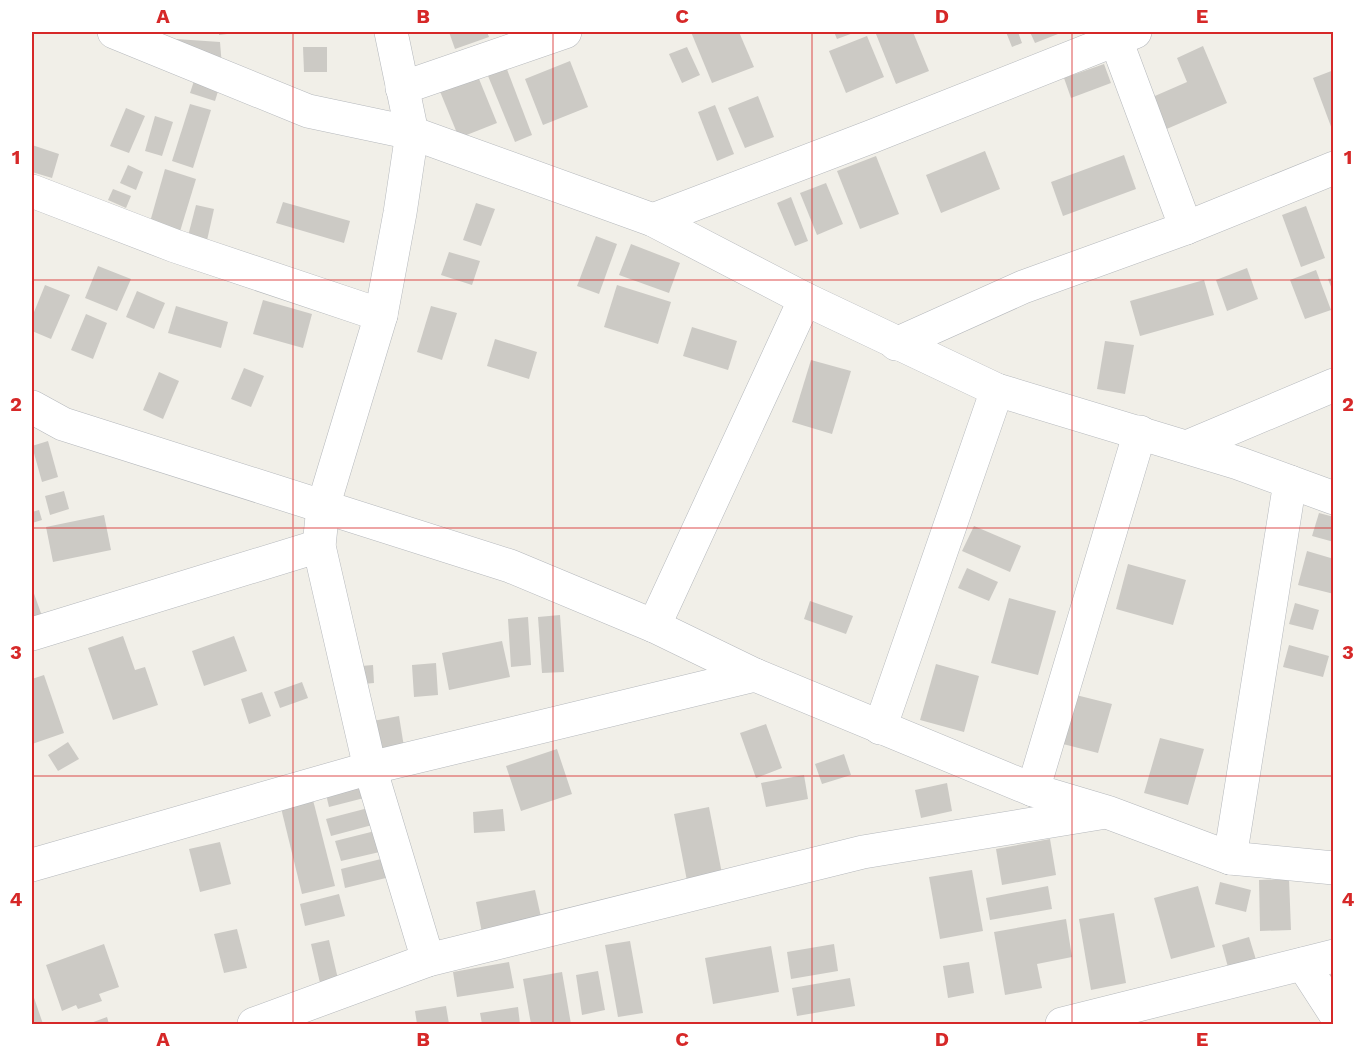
<svg xmlns="http://www.w3.org/2000/svg" width="1365" height="1056" viewBox="0 0 1365 1056" font-family="'Work Sans',sans-serif">
  <style>
    .building { fill: #cccac5 }
    .lines { fill: none; stroke-linecap: round; stroke-linejoin: round }
    .minor-casing { stroke: #b5b8bc; stroke-width: 34 }
    .minor { stroke: #fff; stroke-width: 33 }
    .grid { fill: none; stroke: #d62828; stroke-width: 1.5; stroke-opacity: 0.55 }
    .neatline { fill: none; stroke: #d62828; stroke-width: 2 }
    .grid-label { font-size: 20px; text-anchor: middle; font-weight: bold; fill: #d62828 }
  </style>
  <rect width="100%" height="100%" fill="#f1efe8"/>
  <g class="building">
    <polygon points="219,32 235,32 235,33 219,35"/>
    <polygon points="449,32 487,32 489,37 455,49"/>
    <polygon points="691,32 739,32 754,67 712,83"/>
    <polygon points="834,32 856,32 837,39"/>
    <polygon points="882,32 913,32 929,71 896,84 876,34"/>
    <polygon points="1006,32 1018,32 1022,43 1012,47"/>
    <polygon points="1030,32 1063,32 1035,43"/>
    <polygon points="867,36 884,77 846,93 829,51"/>
    <polygon points="176,39 220,42 222,67 176,50"/>
    <polygon points="1203,46 1227,103 1162,131 1148,99 1187,82 1177,58"/>
    <polygon points="303,47 327,47 327,72 304,72"/>
    <polygon points="687,47 700,75 682,83 669,54"/>
    <polygon points="570,61 588,107 543,125 525,79"/>
    <polygon points="505,64 532,135 515,142 486,71"/>
    <polygon points="1104,64 1111,83 1071,98 1064,78"/>
    <polygon points="1334,70 1334,132 1333,132 1313,78"/>
    <polygon points="477,74 497,123 459,138 439,89"/>
    <polygon points="194,81 219,88 215,101 190,93"/>
    <polygon points="758,96 774,137 745,148 728,108"/>
    <polygon points="190,104 211,110 193,168 172,161"/>
    <polygon points="715,105 734,154 717,161 698,112"/>
    <polygon points="126,108 145,116 129,153 110,146"/>
    <polygon points="155,116 173,122 162,156 145,151"/>
    <polygon points="32,145 59,154 52,178 32,172"/>
    <polygon points="985,151 1000,189 941,213 926,175"/>
    <polygon points="1124,155 1136,189 1063,216 1051,182"/>
    <polygon points="876,156 899,214 860,229 837,171"/>
    <polygon points="128,165 143,172 136,190 120,183"/>
    <polygon points="165,169 196,179 178,238 148,229"/>
    <polygon points="826,183 843,224 817,235 800,193"/>
    <polygon points="113,189 131,196 126,208 108,200"/>
    <polygon points="791,197 808,241 795,246 777,203"/>
    <polygon points="283,202 350,221 344,243 276,223"/>
    <polygon points="476,203 495,209 481,246 463,240"/>
    <polygon points="196,205 214,209 206,245 187,240"/>
    <polygon points="1306,206 1325,258 1301,267 1282,215"/>
    <polygon points="596,236 617,244 599,294 577,286"/>
    <polygon points="631,244 680,263 669,293 619,275"/>
    <polygon points="449,252 480,261 472,285 441,275"/>
    <polygon points="98,266 131,279 117,311 85,298"/>
    <polygon points="1247,268 1258,299 1227,311 1216,280"/>
    <polygon points="1316,270 1331,310 1305,319 1290,280"/>
    <polygon points="1334,278 1334,292 1333,292 1328,279"/>
    <polygon points="1204,280 1214,315 1140,336 1130,301"/>
    <polygon points="45,285 70,295 51,339 32,331 32,317"/>
    <polygon points="617,285 671,302 658,344 604,327"/>
    <polygon points="137,291 165,303 154,329 126,317"/>
    <polygon points="263,300 312,314 303,348 253,334"/>
    <polygon points="176,306 228,322 221,348 168,333"/>
    <polygon points="431,306 457,313 442,360 417,352"/>
    <polygon points="86,314 107,323 93,359 71,350"/>
    <polygon points="692,327 737,341 728,370 683,356"/>
    <polygon points="495,339 537,352 529,379 487,366"/>
    <polygon points="1105,341 1134,345 1125,394 1097,389"/>
    <polygon points="811,360 851,371 832,434 792,422"/>
    <polygon points="244,368 264,376 251,407 231,399"/>
    <polygon points="159,372 179,381 163,419 143,410"/>
    <polygon points="48,441 58,477 42,482 32,446"/>
    <polygon points="64,491 69,509 50,515 45,496"/>
    <polygon points="39,510 42,520 32,523 32,512"/>
    <polygon points="1319,513 1334,517 1334,542 1312,536"/>
    <polygon points="104,515 111,550 53,562 46,527"/>
    <polygon points="974,526 1021,546 1010,572 962,551"/>
    <polygon points="1307,551 1334,559 1334,594 1298,585"/>
    <polygon points="1128,564 1186,580 1173,625 1116,609"/>
    <polygon points="967,568 998,582 989,601 958,588"/>
    <polygon points="32,588 42,616 32,620"/>
    <polygon points="1009,598 1056,611 1038,675 991,663"/>
    <polygon points="810,601 853,616 846,634 804,619"/>
    <polygon points="1295,603 1319,610 1313,630 1289,624"/>
    <polygon points="560,615 564,672 542,673 538,617"/>
    <polygon points="528,617 531,665 511,667 508,619"/>
    <polygon points="123,636 135,670 145,667 158,705 113,720 88,648"/>
    <polygon points="234,636 247,671 204,686 192,651"/>
    <polygon points="502,641 510,677 449,690 442,653"/>
    <polygon points="1289,645 1329,656 1323,677 1283,667"/>
    <polygon points="436,663 438,695 414,697 412,665"/>
    <polygon points="936,664 979,676 964,732 920,720"/>
    <polygon points="373,665 374,683 363,684 361,666"/>
    <polygon points="44,675 64,733 32,744 32,679"/>
    <polygon points="302,682 308,698 280,708 274,692"/>
    <polygon points="262,692 271,716 249,724 241,699"/>
    <polygon points="1076,695 1112,704 1098,753 1063,744"/>
    <polygon points="399,716 404,747 378,752 373,721"/>
    <polygon points="766,724 782,768 756,778 740,733"/>
    <polygon points="1160,738 1204,749 1188,805 1144,793"/>
    <polygon points="68,742 79,759 58,771 48,755"/>
    <polygon points="557,749 572,794 521,811 506,766"/>
    <polygon points="844,754 851,775 822,784 815,764"/>
    <polygon points="804,775 808,799 766,807 761,783"/>
    <polygon points="362,777 368,797 329,807 324,786"/>
    <polygon points="947,783 952,811 921,818 915,790"/>
    <polygon points="313,800 335,886 302,894 281,808"/>
    <polygon points="372,807 376,824 331,836 326,819"/>
    <polygon points="709,807 724,884 689,891 674,814"/>
    <polygon points="503,809 505,831 474,833 473,812"/>
    <polygon points="379,830 384,851 341,861 335,841"/>
    <polygon points="1050,839 1056,875 1002,885 996,849"/>
    <polygon points="220,842 231,884 200,892 189,849"/>
    <polygon points="389,857 394,876 345,888 341,869"/>
    <polygon points="972,870 983,931 940,939 929,877"/>
    <polygon points="1289,879 1291,930 1260,931 1259,880"/>
    <polygon points="1220,882 1251,890 1246,912 1215,904"/>
    <polygon points="1048,886 1052,909 990,920 986,898"/>
    <polygon points="1198,886 1215,947 1171,959 1154,898"/>
    <polygon points="535,890 543,926 483,938 476,902"/>
    <polygon points="339,894 345,916 305,926 300,904"/>
    <polygon points="1114,913 1126,983 1091,990 1079,919"/>
    <polygon points="1066,919 1072,957 1037,964 1042,988 1005,995 994,932"/>
    <polygon points="237,929 247,968 224,973 214,934"/>
    <polygon points="1249,937 1257,963 1229,971 1222,945"/>
    <polygon points="329,940 338,979 320,983 311,944"/>
    <polygon points="630,941 643,1013 618,1017 605,945"/>
    <polygon points="104,944 119,987 99,994 102,1001 78,1009 76,1005 62,1011 46,965"/>
    <polygon points="834,944 838,971 791,979 787,952"/>
    <polygon points="771,946 779,992 713,1004 705,958"/>
    <polygon points="509,962 514,988 457,997 453,972"/>
    <polygon points="969,962 974,993 948,998 943,966"/>
    <polygon points="598,971 605,1010 582,1015 576,975"/>
    <polygon points="562,972 571,1024 531,1024 523,979"/>
    <polygon points="850,978 855,1006 797,1016 792,988"/>
    <polygon points="32,992 43,1024 32,1024"/>
    <polygon points="446,1006 449,1024 417,1024 415,1011"/>
    <polygon points="518,1007 520,1024 482,1024 480,1013"/>
    <polygon points="107,1017 109,1024 88,1024"/>
  </g>
  <g class="lines">
    <g class="minor-casing">
      <g id="minor">
        <polyline points="114,32 308,111 412,133 653,220 805,299 997,390 1238,463 1334,498"/>
        <polyline points="391,32 412,133 400,213 381,315 323,507 319,546 370,768 428,960"/>
        <polyline points="1113,32 1186,228"/>
        <polyline points="402,88 565,32"/>
        <polyline points="32,191 175,246 381,315"/>
        <polyline points="653,220 873,136 1135,32"/>
        <polyline points="896,344 1023,287 1186,228 1334,168"/>
        <polyline points="32,407 63,424 510,566 654,626 755,675 1033,790 1107,812 1230,858 1334,868"/>
        <polyline points="1187,447 1334,385"/>
        <polyline points="654,626 805,299"/>
        <polyline points="32,634 319,546"/>
        <polyline points="880,728 997,390"/>
        <polyline points="1033,790 1140,432"/>
        <polyline points="1230,858 1290,482"/>
        <polyline points="32,865 370,768 755,675"/>
        <polyline points="1303,964 1334,1012"/>
        <polyline points="254,1024 428,960 863,852 1100,813"/>
        <polyline points="1062,1024 1334,956"/>
      </g>
    </g>
    <use href="#minor" class="minor"/>
  </g>
  <path class="grid" d="M293 32V1024M553 32V1024M812 32V1024M1072 32V1024M32 280H1334M32 528H1334M32 776H1334"/>
  <rect width="1365" height="1056" fill="none" stroke="#ffffff" stroke-width="66"/>
  <rect x="33" y="33" width="1299" height="990" class="neatline"/>
  <g class="grid-label">
    <text x="163" y="23">A</text>
    <text x="423" y="23">B</text>
    <text x="682" y="23">C</text>
    <text x="942" y="23">D</text>
    <text x="1202" y="23">E</text>
    <text x="16" y="164">1</text>
    <text x="1348" y="164">1</text>
    <text x="16" y="411">2</text>
    <text x="1348" y="411">2</text>
    <text x="16" y="659">3</text>
    <text x="1348" y="659">3</text>
    <text x="16" y="906">4</text>
    <text x="1348" y="906">4</text>
    <text x="163" y="1046">A</text>
    <text x="423" y="1046">B</text>
    <text x="682" y="1046">C</text>
    <text x="942" y="1046">D</text>
    <text x="1202" y="1046">E</text>
  </g>
</svg>
